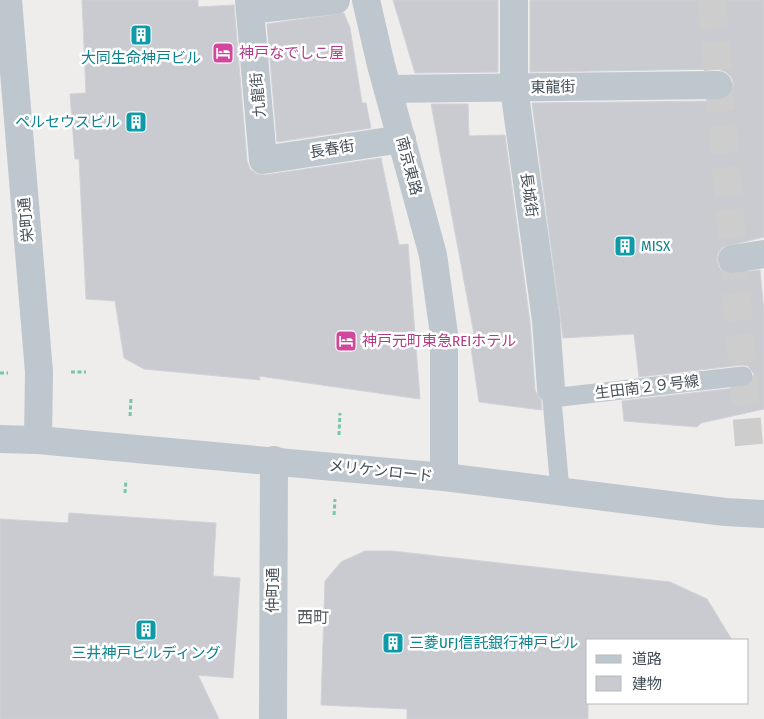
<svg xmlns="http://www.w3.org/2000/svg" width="764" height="719" viewBox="0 0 764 719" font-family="'Fira Sans Condensed','Noto Sans JP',sans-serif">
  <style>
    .building { fill: #cacbd1; stroke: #d0d2d8 }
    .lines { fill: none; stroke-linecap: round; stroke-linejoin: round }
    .pedestrian-tunnel { stroke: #cdcdce; stroke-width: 28; stroke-dasharray: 28 14; stroke-linecap: butt }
    .path { stroke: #76c7a3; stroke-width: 3; stroke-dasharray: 4 2.5; stroke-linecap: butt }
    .service { stroke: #bec6ce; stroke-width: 19 }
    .pedestrian { stroke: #bec6ce; stroke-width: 28 }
    .minor { stroke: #bec6ce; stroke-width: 28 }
    .tertiary { stroke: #bec6ce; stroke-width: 28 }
    .labels { text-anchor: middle; stroke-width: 5; stroke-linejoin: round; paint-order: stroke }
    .hotel-label { font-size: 15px; fill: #b23c85; stroke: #fff; text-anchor: start }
    .culture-label { font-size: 15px; fill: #0d838f; stroke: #fff }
    .street-label { font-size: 15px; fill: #464f58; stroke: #fff }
    .neighbourhood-label { font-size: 16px; fill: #595c61; stroke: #fff }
  </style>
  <rect width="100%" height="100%" fill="#efecec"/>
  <g class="building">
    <polygon points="82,0 198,0 198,7 234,5 247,161 250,169 257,174 265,175 381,158 399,245 408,244 420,399 259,376 260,380 144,369 124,358 115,301 86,299 79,159 75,159 70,94 86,93"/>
    <polygon points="393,0 498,0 498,72 415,73"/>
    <polygon points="530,0 764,0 764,237 723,247 718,253 717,261 720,269 727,274 760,270 764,311 764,409 701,423 697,427 624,421 622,401 744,387 753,381 754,374 748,366 742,365 639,377 634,334 563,338 532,103 718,101 726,99 731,93 734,84 731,77 726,72 718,69 530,72"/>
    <polygon points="344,13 350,28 362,103 366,103 371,128 277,142 267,24"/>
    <polygon points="431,104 468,104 469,136 505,135 530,322 535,390 541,400 542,410 479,402 469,334 474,334"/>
    <polygon points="69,513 216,523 213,576 240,578 233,678 198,675 219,719 0,719 0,519 68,523"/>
    <polygon points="365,551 392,551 670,582 707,599 732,640 588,640 588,719 407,719 407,709 321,705 325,581 341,562"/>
  </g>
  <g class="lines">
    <polyline class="pedestrian-tunnel" points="712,0 749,445"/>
    <g class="path">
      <polyline points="71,372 86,372"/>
      <polyline points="0,373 8,373"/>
      <polyline points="130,416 131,399"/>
      <polyline points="339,435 340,413"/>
      <polyline points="125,493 126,480"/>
      <polyline points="334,515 335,499"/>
    </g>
    <g class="service">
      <polyline points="551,389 560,490"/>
      <polyline points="552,398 743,376"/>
    </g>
    <g class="pedestrian">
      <polyline points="249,0 263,160 402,139"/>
      <polyline points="366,0 381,65 433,255 444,334"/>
      <polyline points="514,0 514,88 546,320 551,389"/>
      <polyline points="250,10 336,0"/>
      <polyline points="388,89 718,85"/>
      <polyline points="732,259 764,254"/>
      <polyline points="444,347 444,477"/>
    </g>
    <polyline class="minor" points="273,719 274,460"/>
    <g class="tertiary">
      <polyline points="8,0 39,372 38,440"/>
      <polyline points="0,439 38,440 444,477 725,512 764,514"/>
    </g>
  </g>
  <defs>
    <g id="building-square" transform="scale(1.125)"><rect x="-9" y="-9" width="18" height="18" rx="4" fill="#0f9aa8" stroke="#fff"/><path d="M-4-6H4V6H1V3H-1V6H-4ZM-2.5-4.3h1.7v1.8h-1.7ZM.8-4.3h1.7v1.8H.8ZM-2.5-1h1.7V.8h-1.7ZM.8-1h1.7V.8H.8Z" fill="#fff"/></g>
    <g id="hotel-square" transform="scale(1.125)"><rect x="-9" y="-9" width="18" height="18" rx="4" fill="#d1479c" stroke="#fff"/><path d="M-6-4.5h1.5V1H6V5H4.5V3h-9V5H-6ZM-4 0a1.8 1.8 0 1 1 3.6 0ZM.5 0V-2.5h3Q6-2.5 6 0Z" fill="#fff"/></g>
  </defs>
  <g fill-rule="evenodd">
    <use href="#building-square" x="141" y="35"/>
    <use href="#hotel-square" x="223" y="53"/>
    <use href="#building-square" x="136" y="122"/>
    <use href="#building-square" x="625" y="246"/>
    <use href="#hotel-square" x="346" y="341"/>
    <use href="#building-square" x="146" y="630"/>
    <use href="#building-square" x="393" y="643"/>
  </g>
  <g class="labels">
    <g class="hotel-label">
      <text x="239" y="58">神戸なでしこ屋</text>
      <text x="362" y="346">神戸元町東急REIホテル</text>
    </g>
    <g class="culture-label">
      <text x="141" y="63">大同生命神戸ビル</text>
      <text x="120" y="127" text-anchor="end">ペルセウスビル</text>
      <text x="641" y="251" text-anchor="start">MISX</text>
      <text x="409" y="648" text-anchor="start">三菱UFJ信託銀行神戸ビル</text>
      <text x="146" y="658">三井神戸ビルディング</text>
    </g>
    <g class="street-label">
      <text transform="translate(553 87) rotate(-1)" y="5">東龍街</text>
      <text transform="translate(258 95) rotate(-95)" y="5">九龍街</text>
      <text transform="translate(332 149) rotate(-9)" y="5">長春街</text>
      <text transform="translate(409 166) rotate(75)" y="5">南京東路</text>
      <text transform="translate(529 195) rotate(82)" y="5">長城街</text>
      <text transform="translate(26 220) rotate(-95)" y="5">栄町通</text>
      <text transform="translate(647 387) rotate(-7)" y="5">生田南２９号線</text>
      <text transform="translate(381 471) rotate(6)" y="5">メリケンロード</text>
      <text transform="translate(273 590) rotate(-90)" y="5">仲町通</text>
    </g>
    <g class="neighbourhood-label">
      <text x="313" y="623">西町</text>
    </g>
  </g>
  <rect x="586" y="639" width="162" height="65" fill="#ffffff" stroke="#b5b9bc"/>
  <rect x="596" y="655" width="25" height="8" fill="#bec6ce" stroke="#b5b9bc"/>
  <text x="632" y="664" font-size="15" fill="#464f58">道路</text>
  <rect x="596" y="676" width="25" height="15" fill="#cacbd1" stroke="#b5b9bc"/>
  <text x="632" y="689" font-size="15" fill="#464f58">建物</text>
</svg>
